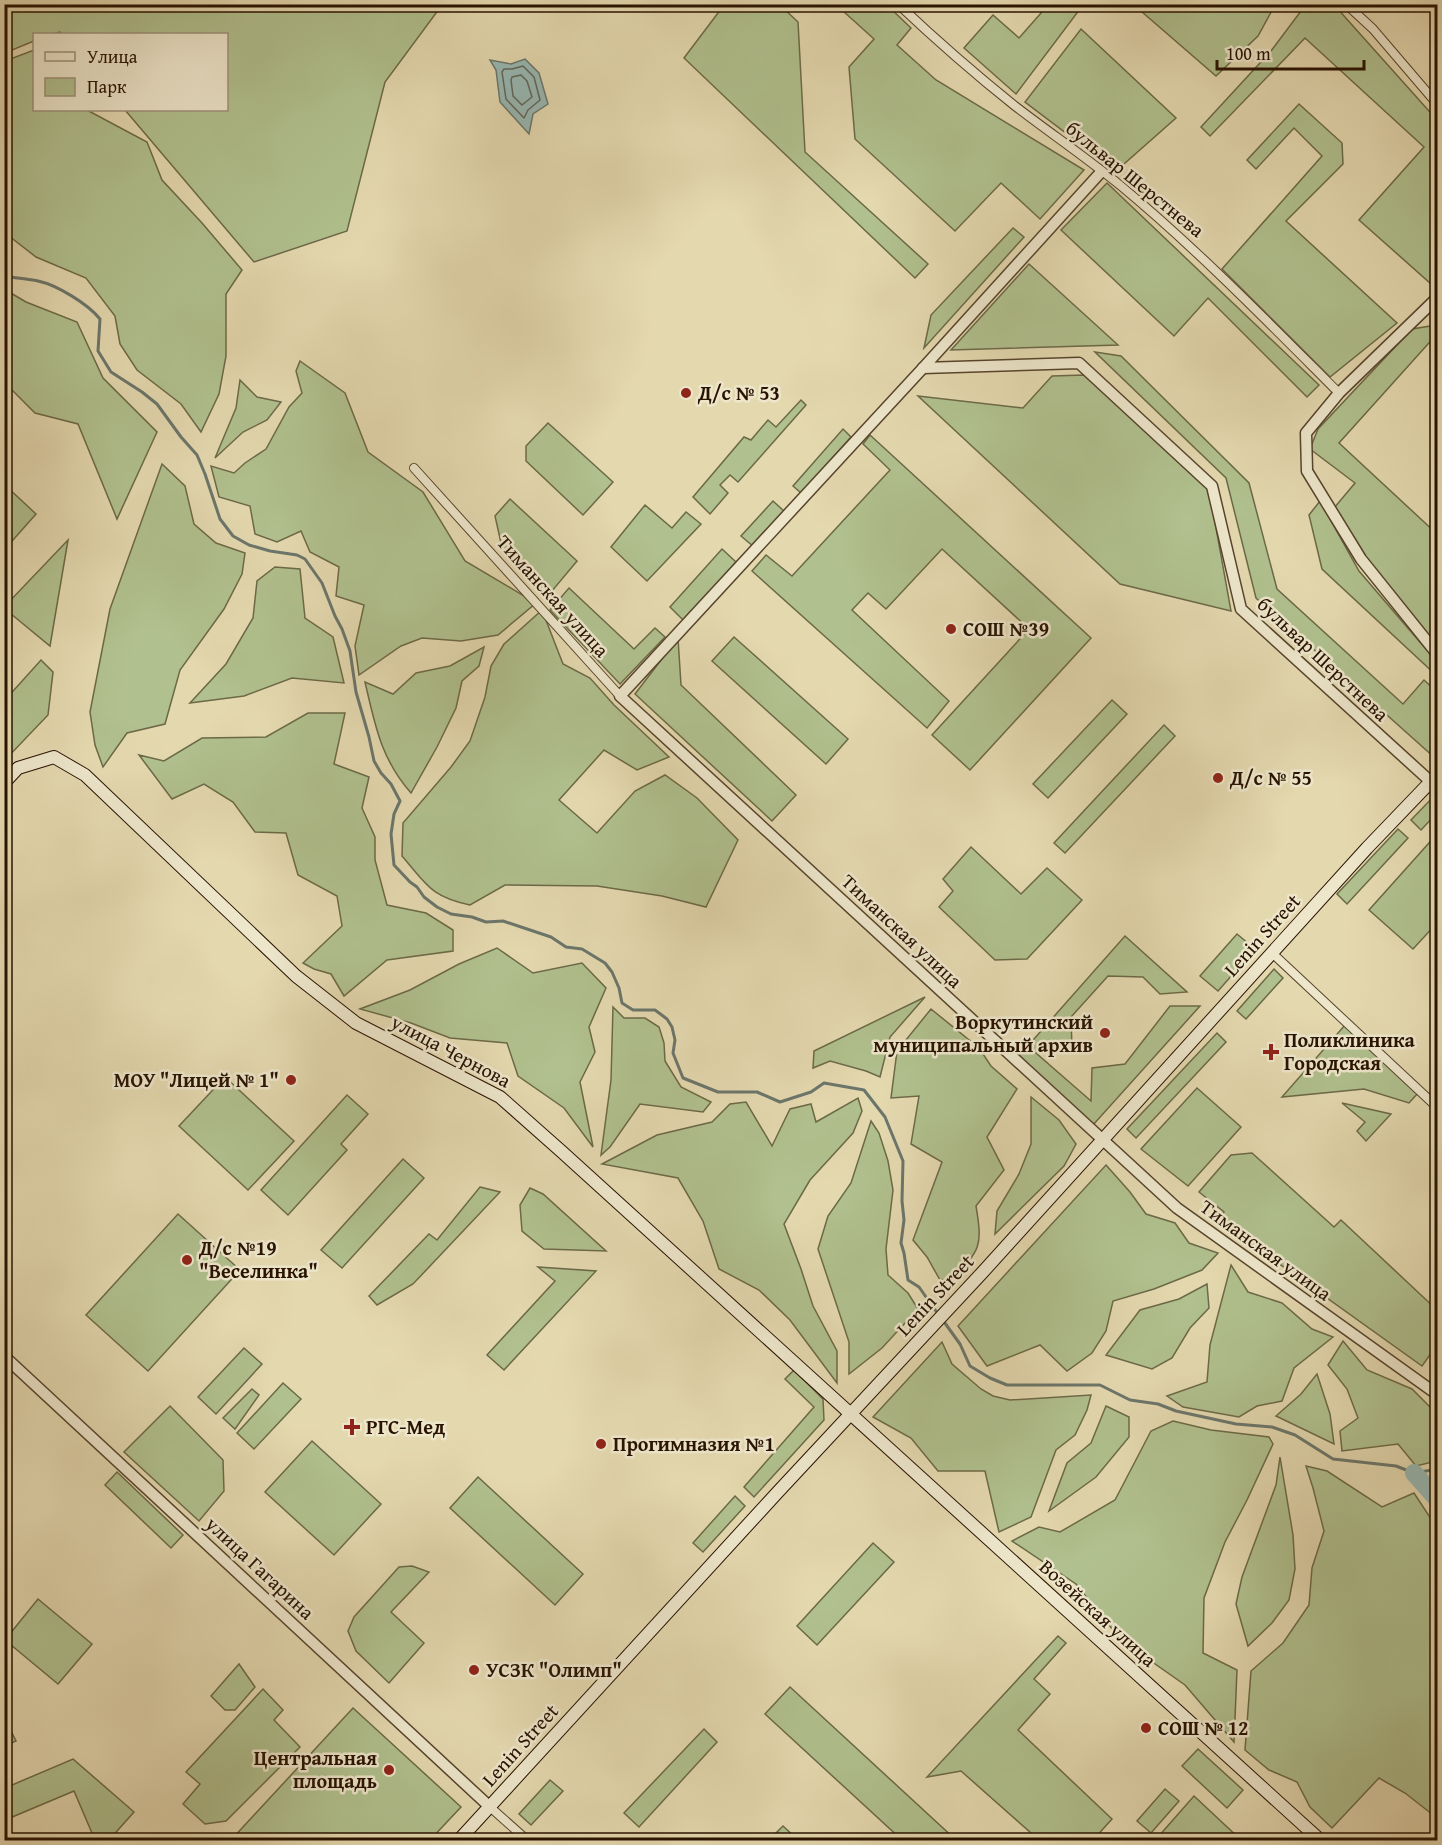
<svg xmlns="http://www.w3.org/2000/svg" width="1442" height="1845" viewBox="0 0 1442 1845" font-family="'Gentium Book Plus',serif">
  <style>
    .green { fill: #b0c08e; stroke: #6c6947; stroke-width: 1.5 }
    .water { fill: #97b8b3; stroke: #6b766b; stroke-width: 1.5 }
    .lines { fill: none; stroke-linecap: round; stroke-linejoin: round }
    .shore { stroke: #60655a; stroke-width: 1.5 }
    .stream { stroke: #6b766b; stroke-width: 3 }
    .river { stroke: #97b8b3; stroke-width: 18 }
    .minor-casing { stroke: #57442c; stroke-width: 10 }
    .tertiary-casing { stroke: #57442c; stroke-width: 13 }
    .secondary-casing { stroke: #281200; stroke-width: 14 }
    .minor { stroke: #ede6cb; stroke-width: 8 }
    .tertiary { stroke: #ede6cb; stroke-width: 10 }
    .secondary { stroke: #ede6cb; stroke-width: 12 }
    .poi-dot { fill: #8f2418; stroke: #ede6cb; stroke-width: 2 }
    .labels { text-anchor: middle; stroke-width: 5; stroke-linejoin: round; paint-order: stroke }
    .street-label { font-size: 20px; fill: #281200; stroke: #ede6cb }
    .poi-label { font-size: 20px; font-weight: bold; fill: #281200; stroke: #ede6cb; text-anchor: start }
  </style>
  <rect width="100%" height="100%" fill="#e4d8af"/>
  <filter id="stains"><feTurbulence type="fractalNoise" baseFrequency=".00333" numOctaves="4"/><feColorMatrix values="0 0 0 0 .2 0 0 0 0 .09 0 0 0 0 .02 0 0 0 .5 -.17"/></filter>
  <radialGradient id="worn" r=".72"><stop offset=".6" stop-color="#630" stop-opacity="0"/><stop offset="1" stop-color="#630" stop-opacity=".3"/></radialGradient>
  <g class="green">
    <polygon points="5,4 442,4 442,5 385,82 347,231 254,262 125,110 226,110 226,34 62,34 60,32 52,34 34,34 34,41 5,53"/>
    <polygon points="1049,4 1083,5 1016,94 964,48 993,15 1019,38"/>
    <polygon points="724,5 780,5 798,22 805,152 928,264 915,278 684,58"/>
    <polygon points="849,5 887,5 911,28 897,45 936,80 1084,170 1040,219 1001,183 955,231 855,139 849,67 874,39 843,11"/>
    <polygon points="1134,5 1275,5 1258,36 1216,76"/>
    <polygon points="1304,7 1336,7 1437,120 1438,278 1430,283 1359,220 1424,147 1305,38 1210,136 1201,127 1271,51"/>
    <polygon points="1081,29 1176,118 1116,171 1025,102"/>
    <polygon points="34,50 34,110 87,110 147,142 162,180 202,223 242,270 226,294 226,356 219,394 201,432 181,404 137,370 120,344 115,316 86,278 36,257 5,233 5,61"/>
    <polygon points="1299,104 1342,143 1343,164 1286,221 1397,323 1330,377 1222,269 1322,156 1294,128 1256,169 1247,160"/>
    <polygon points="1107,183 1319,385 1307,397 1208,298 1174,336 1061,230"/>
    <polygon points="1013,228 1024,237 924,348 931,315"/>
    <polygon points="1029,264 1118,345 951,350"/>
    <polygon points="4,289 26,302 77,322 103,378 157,432 117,519 78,424 35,413 5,383"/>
    <polygon points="1437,325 1437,334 1339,443 1437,534 1437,647 1365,559 1334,508 1355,483 1310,449 1318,429 1412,329"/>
    <polygon points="1095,352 1121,356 1249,483 1277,589 1403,704 1424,680 1437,692 1438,755 1435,758 1256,598 1226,478"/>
    <polygon points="300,361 345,393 368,452 423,492 465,561 536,603 498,635 461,641 422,638 401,646 359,675 355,646 364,605 336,596 339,567 310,552 301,531 277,542 255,534 250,506 219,497 211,466 234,473 245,463 266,449 289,407 302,393 296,371"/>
    <polygon points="1084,375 1209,489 1231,611 1120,584 918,396 1023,408 1052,376"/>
    <polygon points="240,380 257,397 281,402 267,420 243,432 215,458 236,408"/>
    <polygon points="801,400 806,405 738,482 730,475 720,485 728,493 710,514 693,497 744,437 751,440 768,420 776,427"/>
    <polygon points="548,423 613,482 583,515 526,461 526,446"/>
    <polygon points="843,429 851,437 801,493 793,486"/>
    <polygon points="870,435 1091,638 970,770 932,735 1029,629 942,549 886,609 868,593 852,610 949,701 927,728 752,571 766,555 792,576 890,470 863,444"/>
    <polygon points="162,464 185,486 194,524 216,543 245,553 242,574 224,609 180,670 165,724 127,733 103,767 95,745 90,712 110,609"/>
    <polygon points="5,485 36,514 5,549"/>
    <polygon points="510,499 577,561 547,597 503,552 495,516"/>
    <polygon points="773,501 785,512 754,547 741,536"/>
    <polygon points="1320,501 1359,571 1437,662 1437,676 1322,569 1309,515"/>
    <polygon points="645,505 672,528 686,512 701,524 647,581 611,547"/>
    <polygon points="68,540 50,646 5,609 5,606"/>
    <polygon points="722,549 736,562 684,621 670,607"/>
    <polygon points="275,567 300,569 305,618 333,637 344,683 292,678 244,696 190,703 226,664 253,618 257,581"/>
    <polygon points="569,588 634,649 655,628 665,637 620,684 550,610"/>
    <path d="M542 610 563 664 590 678 614 705 669 757 637 770 604 750 559 800 597 833 635 791 665 775 697 798 738 840 706 907 662 896 597 886 505 885 470 905C431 897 427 885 402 856L403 823 451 767 470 741 485 697 491 666 504 644Z"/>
    <polygon points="734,637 848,739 826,764 712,661"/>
    <polygon points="678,638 681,685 796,795 772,821 635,694"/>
    <path d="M484 647 479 666 462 681 456 708 437 747 411 793C381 759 375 725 365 682L393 694 416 673 450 666Z"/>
    <polygon points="41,660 53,672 48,715 5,760 5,700"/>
    <polygon points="1112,700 1127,714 1048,798 1033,784"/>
    <polygon points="308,713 345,713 334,764 369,777 362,808 375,837 375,860 387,905 426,913 453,930 453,951 387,960 344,996 331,974 314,969 303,963 342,926 337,896 298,875 286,833 255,832 233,802 204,784 172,799 139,755 164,761 202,738 266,737"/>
    <polygon points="1164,725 1175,736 1065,853 1054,843"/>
    <polygon points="1437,793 1437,813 1421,830 1411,820"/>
    <polygon points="1398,829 1408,838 1347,904 1337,894"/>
    <polygon points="1437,834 1437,923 1413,949 1369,910"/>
    <polygon points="971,847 1021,894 1047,868 1082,900 1027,959 995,960 939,907 953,891 943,879"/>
    <polygon points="1237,934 1255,949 1218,991 1200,976"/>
    <polygon points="1125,936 1187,992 1160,994 1143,977 1108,976 1071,1017 1072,1048 1036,1053 1091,1101 1092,1068 1125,1064 1170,1006 1200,1006 1093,1125 1019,1056"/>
    <polygon points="497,948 533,973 582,963 606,988 589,1027 595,1052 580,1082 593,1147 564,1108 518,1076 507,1043 450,1038 411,1023 360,1009 410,990 459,964"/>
    <polygon points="1274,969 1283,978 1246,1019 1237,1011"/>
    <polygon points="925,997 890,1037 880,1077 866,1071 830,1061 813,1068 814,1051"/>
    <polygon points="613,1007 624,1018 645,1018 659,1027 664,1043 665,1061 681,1087 711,1102 703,1112 640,1104 610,1147 601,1155 611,1080"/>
    <path d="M931 1009 979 1048 991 1066 1017 1089 987 1137 1004 1170 976 1206C983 1247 980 1250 952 1279L940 1280 927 1257 913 1240 942 1162 911 1144 919 1096 891 1098 897 1051Z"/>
    <polygon points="1345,1025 1418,1093 1409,1103 1364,1089 1282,1097"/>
    <polygon points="1217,1033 1226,1042 1136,1138 1127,1129"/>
    <polygon points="225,1077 294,1141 248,1190 179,1126"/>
    <polygon points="1197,1088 1241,1127 1188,1186 1141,1149"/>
    <polygon points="347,1095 368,1114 341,1144 347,1150 288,1215 261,1190"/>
    <polygon points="1031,1097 1059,1120 1076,1144 1064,1166 995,1234 997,1211 1019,1174 1031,1144"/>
    <polygon points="858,1098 862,1111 853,1133 810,1180 784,1224 801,1269 813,1306 837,1351 837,1383 790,1320 759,1290 719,1269 703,1221 678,1178 602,1164 657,1135 712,1122 730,1104 746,1102 772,1146 790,1109 811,1104 816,1122"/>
    <polygon points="1342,1103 1391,1114 1366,1141 1357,1131 1365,1122"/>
    <polygon points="871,1121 879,1133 888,1161 893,1190 886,1249 888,1275 908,1293 918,1309 882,1348 849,1374 849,1342 818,1249 828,1216 851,1183"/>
    <polygon points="1252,1153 1334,1227 1341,1220 1437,1310 1437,1345 1422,1366 1218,1220 1224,1212 1199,1192 1231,1155"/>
    <polygon points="403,1159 424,1178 342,1268 321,1250"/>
    <polygon points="1106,1165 1130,1192 1146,1214 1175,1223 1189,1243 1218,1253 1202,1270 1154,1289 1113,1301 1106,1331 1092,1353 1067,1371 1040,1345 987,1366 958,1326"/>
    <polygon points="480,1187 500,1192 413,1284 377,1305 369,1296 429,1234 437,1240"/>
    <polygon points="530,1188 543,1194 606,1251 544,1249 522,1231 520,1205"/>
    <polygon points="178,1214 240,1270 148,1371 86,1315"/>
    <polygon points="1231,1265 1248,1292 1282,1303 1312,1329 1333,1337 1294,1368 1282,1401 1257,1406 1239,1417 1183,1407 1167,1396 1207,1382 1210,1345"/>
    <polygon points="538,1267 596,1271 504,1370 487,1355 555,1281"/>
    <polygon points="1207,1284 1209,1308 1190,1328 1172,1358 1152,1369 1106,1355 1140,1310 1179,1299"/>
    <polygon points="1343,1341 1367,1370 1412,1389 1437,1414 1437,1461 1416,1466 1398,1444 1342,1451 1340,1431 1358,1418 1347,1389 1328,1365"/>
    <polygon points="942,1342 952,1364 981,1389 993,1396 1010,1400 1091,1395 1087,1410 1075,1435 1056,1450 1031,1517 999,1532 985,1471 938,1471 911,1438 873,1417"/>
    <polygon points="244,1348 262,1364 216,1414 198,1397"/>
    <polygon points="794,1370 823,1399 824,1420 754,1497 744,1487 814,1407 785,1379"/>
    <polygon points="1317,1374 1330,1414 1334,1444 1276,1416 1301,1394"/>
    <polygon points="283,1383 301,1399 254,1449 237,1433"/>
    <polygon points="252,1389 259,1395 235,1429 223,1418"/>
    <polygon points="170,1406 223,1460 224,1491 199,1521 124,1452"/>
    <polygon points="1106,1406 1129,1417 1129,1437 1096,1477 1049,1511 1067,1463 1091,1443"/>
    <polygon points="1173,1421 1211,1430 1269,1437 1273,1444 1247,1500 1225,1542 1204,1598 1203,1653 1237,1670 1234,1742 1185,1685 1121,1640 1076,1584 1012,1541 1039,1527 1060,1532 1115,1500 1151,1431"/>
    <polygon points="312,1441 381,1504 334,1555 265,1492"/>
    <polygon points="1280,1457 1293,1535 1295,1569 1289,1600 1272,1623 1248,1646 1236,1604 1242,1577 1276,1485"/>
    <polygon points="1306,1466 1327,1471 1382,1507 1414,1493 1437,1528 1437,1818 1405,1793 1379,1778 1332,1828 1310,1807 1297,1782 1269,1770 1245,1750 1251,1671 1283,1643 1309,1605 1312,1568 1324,1531 1313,1488"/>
    <polygon points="117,1472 183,1535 171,1548 105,1485"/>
    <polygon points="478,1477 583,1574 555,1605 450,1508"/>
    <polygon points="735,1496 745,1506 703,1552 693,1543"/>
    <polygon points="873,1543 894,1562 817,1645 797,1626"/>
    <polygon points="412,1566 429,1572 391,1612 424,1643 389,1683 356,1651 348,1631 354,1617 399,1567"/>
    <polygon points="38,1599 92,1644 58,1684 5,1640"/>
    <polygon points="1058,1636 1066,1643 1034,1679 1050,1694 1018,1730 1112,1819 1093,1840 1039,1840 961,1771 927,1777"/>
    <polygon points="239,1664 255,1687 235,1710 225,1710 211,1696"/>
    <polygon points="790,1687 956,1840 902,1840 765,1714"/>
    <polygon points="263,1689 283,1710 274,1720 300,1747 226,1821 205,1824 183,1804 200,1784 186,1772"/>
    <polygon points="353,1708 461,1807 430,1840 231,1840"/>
    <polygon points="4,1717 16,1741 5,1746 4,1746"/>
    <polygon points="704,1729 717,1742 639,1827 624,1813"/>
    <polygon points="1198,1749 1243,1790 1227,1808 1182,1766"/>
    <polygon points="73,1759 134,1812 109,1840 95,1840 74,1791 5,1820 5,1788"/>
    <polygon points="550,1780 563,1791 531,1825 519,1814"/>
    <polygon points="1165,1789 1179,1801 1151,1833 1137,1821"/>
    <polygon points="1194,1796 1241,1840 1165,1840 1158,1837"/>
    <polygon points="783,1826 798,1840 769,1840"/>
  </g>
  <polygon class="water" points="525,59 539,73 548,104 533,114 529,134 500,102 496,70 490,60 511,64"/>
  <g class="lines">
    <g class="shore">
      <polygon points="523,66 534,77 540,100 528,110 524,118 506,99 502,72 504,69 512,69"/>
      <polygon points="521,75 527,81 532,97 522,105 513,96 511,80 512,77"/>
    </g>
    <g class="stream">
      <path d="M4 276C16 278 27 279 38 281 57 285 88 304 100 319L98 351 111 372 142 392 157 404 181 437 197 455 205 474 220 519 233 536 249 545 270 551 297 555 305 559 322 583 335 616 342 629 350 651 356 692 369 737 374 761 381 773 391 784 400 801 394 814 391 834 394 865 410 882 417 887 424 897 437 907 451 914 472 917 486 922 503 921 551 937 566 947 582 949 605 963 612 972 619 988 622 1003 633 1010H655L667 1019 672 1027 675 1040 673 1053 683 1078 718 1092H757L780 1102 811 1092 824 1083 864 1090 885 1117 903 1161 902 1201 904 1220 901 1243 904 1253 908 1280 919 1287 938 1314"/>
      <polyline points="942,1319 960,1344 970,1366 990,1378 1007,1385 1100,1385 1130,1400 1158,1404 1176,1411 1236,1424 1272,1427 1295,1435 1333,1459 1396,1466 1414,1473 1438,1469"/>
    </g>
    <polyline class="river" points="1414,1473 1438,1500"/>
    <g class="minor-casing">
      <g id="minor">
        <path d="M898 4C936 40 975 74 1015 106 1050 133 1087 158 1121 186 1198 250 1268 322 1339 393"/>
        <polyline points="1346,4 1373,29 1438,105"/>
        <polyline points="414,468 620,696"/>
        <polyline points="1272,953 1438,1108"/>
        <polyline points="490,1807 527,1840"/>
      </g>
    </g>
    <g class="tertiary-casing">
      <g id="tertiary">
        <polyline points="1101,172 923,368 620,696 1177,1208 1438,1395"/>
        <polyline points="1438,297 1339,393 1306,433 1307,471 1361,559 1438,655"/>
        <polyline points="923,368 1079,363 1212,486 1241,609 1430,781"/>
        <polyline points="4,1356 490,1807"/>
      </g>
    </g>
    <g class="secondary-casing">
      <g id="secondary">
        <polyline points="4,783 18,768 54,757 85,775 296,976 356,1023 500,1097 561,1151 1320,1840"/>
        <polyline points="459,1840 776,1494 981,1274 1367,848 1438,774"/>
      </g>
    </g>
    <use href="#minor" class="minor"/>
    <use href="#tertiary" class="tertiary"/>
    <use href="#secondary" class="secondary"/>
  </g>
  <g class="poi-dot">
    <circle cx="686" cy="393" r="6"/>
    <circle cx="951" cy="629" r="6"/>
    <circle cx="1218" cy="778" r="6"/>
    <circle cx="1105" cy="1033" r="6"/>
    <path d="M1268 1043h6v6h6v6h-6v6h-6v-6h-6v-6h6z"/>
    <circle cx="291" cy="1080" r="6"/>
    <circle cx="187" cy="1260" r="6"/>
    <path d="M349 1418h6v6h6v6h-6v6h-6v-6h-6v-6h6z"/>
    <circle cx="601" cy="1444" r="6"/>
    <circle cx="474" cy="1670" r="6"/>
    <circle cx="1146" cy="1728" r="6"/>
    <circle cx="389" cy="1770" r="6"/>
  </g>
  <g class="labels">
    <g class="street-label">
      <text transform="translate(1135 179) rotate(39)" y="7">бульвар Шерстнева</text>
      <text transform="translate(553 596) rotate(48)" y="7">Тиманская улица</text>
      <text transform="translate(1323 659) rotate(43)" y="7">бульвар Шерстнева</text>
      <text transform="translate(902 931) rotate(43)" y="7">Тиманская улица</text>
      <text transform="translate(1262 935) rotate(-48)" y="7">Lenin Street</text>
      <text transform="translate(451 1051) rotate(28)" y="7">улица Чернова</text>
      <text transform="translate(1266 1250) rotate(36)" y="7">Тиманская улица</text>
      <text transform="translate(935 1295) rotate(-47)" y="7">Lenin Street</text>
      <text transform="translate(260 1568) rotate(43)" y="7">улица Гагарина</text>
      <text transform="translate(1098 1613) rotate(42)" y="7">Возейская улица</text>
      <text transform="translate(520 1745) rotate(-48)" y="7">Lenin Street</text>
    </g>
    <g class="poi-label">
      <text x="698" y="400">Д/с № 53</text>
      <text x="963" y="636">СОШ №39</text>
      <text x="1230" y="785">Д/с № 55</text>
      <text x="1093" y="1029" text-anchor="end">Воркутинский<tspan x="1093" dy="23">муниципальный архив</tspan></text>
      <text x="1284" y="1047">Поликлиника<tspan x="1284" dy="23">Городская</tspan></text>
      <text x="279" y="1087" text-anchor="end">МОУ "Лицей № 1"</text>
      <text x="199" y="1255">Д/с №19<tspan x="199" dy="23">"Веселинка"</tspan></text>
      <text x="366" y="1434">РГС-Мед</text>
      <text x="613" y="1451">Прогимназия №1</text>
      <text x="486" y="1677">УСЗК "Олимп"</text>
      <text x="1158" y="1735">СОШ № 12</text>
      <text x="377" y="1765" text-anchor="end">Центральная<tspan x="377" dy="23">площадь</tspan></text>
    </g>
  </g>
  <rect width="1442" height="1845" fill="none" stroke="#e4d8af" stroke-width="24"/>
  <rect x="6" y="6" width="1430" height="1833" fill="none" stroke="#281200" stroke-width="3"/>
  <rect x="12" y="12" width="1418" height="1821" fill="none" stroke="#281200" stroke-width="1.5"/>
  <rect x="33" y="33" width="195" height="78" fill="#ede6cb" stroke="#9e917a" stroke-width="1.5"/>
  <rect x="45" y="52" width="30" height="9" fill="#ede6cb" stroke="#9e917a" stroke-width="1.5"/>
  <text x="87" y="63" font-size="18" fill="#281200">Улица</text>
  <rect x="45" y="78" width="30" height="18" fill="#b0c08e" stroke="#9e917a" stroke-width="1.5"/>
  <text x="87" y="93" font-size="18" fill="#281200">Парк</text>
  <path d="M1217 60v9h147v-9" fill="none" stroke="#281200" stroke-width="3"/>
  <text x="1226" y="60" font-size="18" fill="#281200" stroke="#ede6cb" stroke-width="4.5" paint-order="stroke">100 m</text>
  <rect width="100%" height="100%" filter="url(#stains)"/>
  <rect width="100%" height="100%" fill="url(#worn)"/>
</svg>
